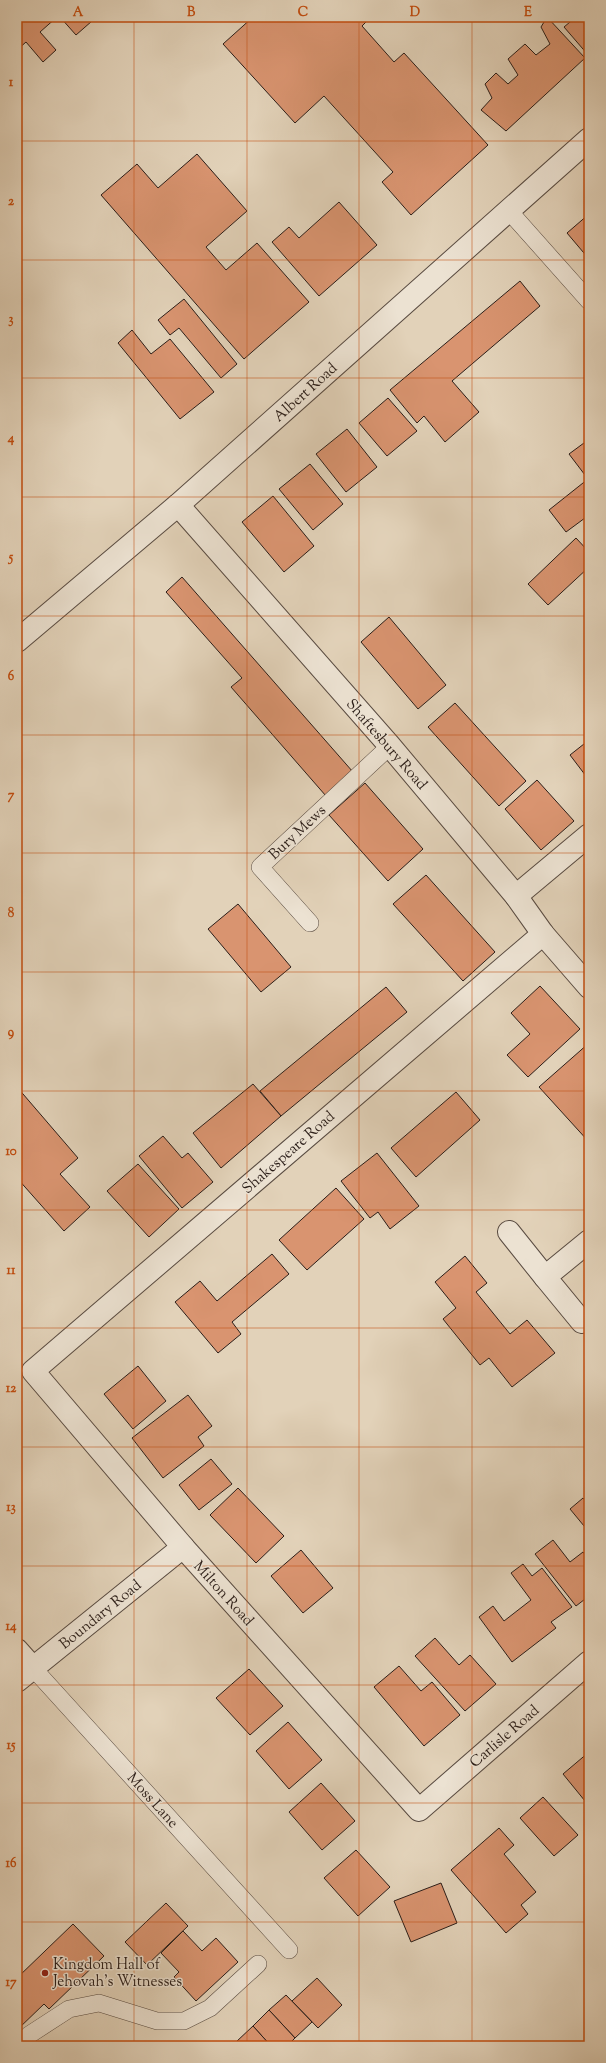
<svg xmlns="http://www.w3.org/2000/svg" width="606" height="2063" viewBox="0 0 606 2063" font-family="'Sorts Mill Goudy',serif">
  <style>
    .building { fill: #d99470; stroke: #2b1e19 }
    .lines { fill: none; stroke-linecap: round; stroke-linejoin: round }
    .service-casing { stroke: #594b41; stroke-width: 18 }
    .minor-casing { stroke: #594b41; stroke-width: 24 }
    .tertiary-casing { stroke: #594b41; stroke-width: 24 }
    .service { stroke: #ece2d2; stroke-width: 17 }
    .minor { stroke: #ece2d2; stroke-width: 22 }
    .tertiary { stroke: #ece2d2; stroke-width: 22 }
    .grid { fill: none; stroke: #c24d0f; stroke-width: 1; stroke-opacity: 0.55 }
    .poi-dot { fill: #8f2418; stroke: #ece2d2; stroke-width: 1.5 }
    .labels { text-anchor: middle; stroke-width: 3; stroke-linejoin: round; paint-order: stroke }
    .street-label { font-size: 15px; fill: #2b1e19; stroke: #ece2d2 }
    .poi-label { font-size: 15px; fill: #2b1e19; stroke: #ece2d2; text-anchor: start }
    .neatline { fill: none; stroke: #c24d0f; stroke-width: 1.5 }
    .grid-label { font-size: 13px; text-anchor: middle; font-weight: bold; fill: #c24d0f }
  </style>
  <rect width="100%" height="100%" fill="#e2d2b9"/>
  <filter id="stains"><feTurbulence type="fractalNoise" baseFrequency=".005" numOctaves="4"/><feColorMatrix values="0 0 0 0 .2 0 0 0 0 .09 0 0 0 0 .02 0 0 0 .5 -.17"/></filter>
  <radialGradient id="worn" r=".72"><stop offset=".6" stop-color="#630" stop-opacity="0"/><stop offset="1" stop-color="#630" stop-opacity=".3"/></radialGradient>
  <g class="building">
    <polygon points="17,17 57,17 40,32 56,50 43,62 26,42 17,50"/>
    <polygon points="60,17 89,17 92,21 76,35"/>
    <polygon points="253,17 371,17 362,26 394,62 404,53 488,145 411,215 382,182 393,172 324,96 295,123 223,44"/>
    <polygon points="547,17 585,58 506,131 481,110 492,98 485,84 496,73 508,84 518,75 508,59 525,44 536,55 550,44 541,27"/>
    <polygon points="576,17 583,17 589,24 589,56 564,27"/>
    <polygon points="197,154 247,211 206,247 226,270 257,243 309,302 244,359 101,195 137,164 158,188"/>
    <polygon points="339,202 377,245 319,296 272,242 289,227 299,238"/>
    <polygon points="589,214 589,259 567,233"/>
    <polygon points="520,281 540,306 452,381 479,412 445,442 424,416 417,423 390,390"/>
    <polygon points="184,299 237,364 221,378 179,328 170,335 158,320"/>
    <polygon points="132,330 151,354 170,339 214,392 180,419 118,343"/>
    <polygon points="388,398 417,431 387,456 359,423"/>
    <polygon points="347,429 377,467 346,492 316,454"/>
    <polygon points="588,440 589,515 566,532 549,510 588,479 569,454"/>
    <polygon points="310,464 343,504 313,530 279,489"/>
    <polygon points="273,496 314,546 284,572 242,522"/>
    <polygon points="576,538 589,552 589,567 548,605 528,584"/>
    <polygon points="182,577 353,772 326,796 231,687 242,678 166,592"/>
    <polygon points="389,617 446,685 418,709 361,642"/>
    <polygon points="455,703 526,781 499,806 428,727"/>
    <polygon points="589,740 589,780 570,755"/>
    <polygon points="537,780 574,821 541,850 505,809"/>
    <polygon points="365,783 423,849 388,881 329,815"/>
    <polygon points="426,875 495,952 463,981 393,904"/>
    <polygon points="238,904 291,967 261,992 208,929"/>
    <polygon points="540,986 580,1029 528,1077 507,1055 530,1034 511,1013"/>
    <polygon points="386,987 407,1012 281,1116 260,1091"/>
    <polygon points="589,1043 589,1142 539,1087"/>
    <polygon points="253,1084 281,1116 221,1168 193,1133"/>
    <polygon points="17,1087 78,1158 60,1174 90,1207 64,1231 17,1178"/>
    <polygon points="456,1092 480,1120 416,1177 391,1148"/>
    <polygon points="163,1136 182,1158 188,1153 213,1182 182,1208 139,1156"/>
    <polygon points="377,1153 419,1206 390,1229 378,1212 370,1218 341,1181"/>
    <polygon points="138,1164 179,1209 149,1237 107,1191"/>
    <polygon points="336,1188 364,1219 307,1270 279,1240"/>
    <polygon points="272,1254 289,1274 232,1322 241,1334 218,1353 175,1302 200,1281 217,1301"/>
    <polygon points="465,1256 487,1283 476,1292 510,1334 527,1320 555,1353 512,1387 489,1358 480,1365 443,1319 456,1308 435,1282"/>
    <polygon points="138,1366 166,1401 133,1429 104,1394"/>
    <polygon points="188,1395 212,1426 198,1437 204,1446 163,1478 132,1438"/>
    <polygon points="211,1459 232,1484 199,1510 179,1485"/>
    <polygon points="238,1488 284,1536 256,1563 210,1515"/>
    <polygon points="583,1498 589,1505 589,1532 570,1509"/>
    <polygon points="553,1540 570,1562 583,1552 589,1560 589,1596 576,1606 535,1554"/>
    <polygon points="301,1550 333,1588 303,1613 271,1576"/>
    <polygon points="523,1564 532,1576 542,1568 572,1607 551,1622 556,1628 512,1662 479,1617 493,1606 504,1621 531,1600 511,1573"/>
    <polygon points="435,1638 459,1665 470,1655 496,1684 465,1711 415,1656"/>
    <polygon points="399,1666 421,1691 432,1682 460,1715 424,1746 374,1687"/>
    <polygon points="249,1669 283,1706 250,1735 216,1698"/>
    <polygon points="288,1722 322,1760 289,1789 256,1751"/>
    <polygon points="589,1752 589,1798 585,1801 563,1774"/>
    <polygon points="321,1783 355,1821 322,1850 289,1812"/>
    <polygon points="543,1797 578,1835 554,1856 520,1818"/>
    <polygon points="499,1828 514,1845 504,1854 536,1892 521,1905 528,1914 506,1933 451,1870"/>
    <polygon points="356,1850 390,1887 358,1916 324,1878"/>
    <polygon points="441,1883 457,1923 411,1942 394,1901"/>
    <polygon points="166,1903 188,1926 147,1965 125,1942"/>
    <polygon points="73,1924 104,1956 49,2009 44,2004 17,2030 17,1978"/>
    <polygon points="183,1931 202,1951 216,1938 238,1962 196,2001 174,1977 179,1972 161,1953"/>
    <polygon points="317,1978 342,2005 318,2028 292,2001"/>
    <polygon points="286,1995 312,2022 295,2038 269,2010"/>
    <polygon points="269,2010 295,2038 287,2046 271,2046 253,2026"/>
    <polygon points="253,2026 271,2046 239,2046 236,2042"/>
  </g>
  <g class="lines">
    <g class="service-casing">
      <g id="service">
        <polyline points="509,211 589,301"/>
        <polyline points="310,923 260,867 390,746"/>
        <polyline points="33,1668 289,1950"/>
        <polyline points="18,2046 29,2035 69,2009 99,2003 157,2021 184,2021 210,2008 258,1964"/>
      </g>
    </g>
    <g class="minor-casing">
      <g id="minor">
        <polyline points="178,505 390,746 516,896 543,934 589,987"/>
        <polyline points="516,896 589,835"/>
        <polyline points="543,934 33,1371 183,1547 419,1810 589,1662"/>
        <polyline points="509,1232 545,1277"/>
        <polyline points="582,1322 545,1277 589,1241"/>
        <polyline points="17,1650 33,1668"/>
        <polyline points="17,1681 183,1547"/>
      </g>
    </g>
    <g class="tertiary-casing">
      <polyline id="tertiary" points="17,641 178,505 589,139"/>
    </g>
    <use href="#service" class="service"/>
    <use href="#minor" class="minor"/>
    <use href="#tertiary" class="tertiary"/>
  </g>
  <path class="grid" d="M134 17V2046M247 17V2046M359 17V2046M472 17V2046M17 141H589M17 260H589M17 378H589M17 497H589M17 616H589M17 735H589M17 853H589M17 972H589M17 1091H589M17 1210H589M17 1328H589M17 1447H589M17 1566H589M17 1685H589M17 1803H589M17 1922H589"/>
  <circle class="poi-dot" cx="45" cy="1973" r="4"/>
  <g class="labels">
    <g class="street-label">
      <text transform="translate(305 392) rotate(-42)" y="5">Albert Road</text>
      <text transform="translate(387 744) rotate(49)" y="5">Shaftesbury Road</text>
      <text transform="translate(297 832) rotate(-43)" y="5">Bury Mews</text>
      <text transform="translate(288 1152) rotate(-41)" y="5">Shakespeare Road</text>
      <text transform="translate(224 1593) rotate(48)" y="5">Milton Road</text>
      <text transform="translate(100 1614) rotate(-39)" y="5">Boundary Road</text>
      <text transform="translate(504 1736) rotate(-41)" y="5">Carlisle Road</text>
      <text transform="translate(153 1800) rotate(48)" y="5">Moss Lane</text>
    </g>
    <g class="poi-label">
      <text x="53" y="1969">Kingdom Hall of<tspan x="53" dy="17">Jehovah's Witnesses</tspan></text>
    </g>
  </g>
  <rect width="606" height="2063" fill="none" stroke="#e2d2b9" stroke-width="44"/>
  <rect x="22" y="22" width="562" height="2019" class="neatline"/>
  <g class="grid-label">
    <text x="78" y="16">A</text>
    <text x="191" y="16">B</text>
    <text x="303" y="16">C</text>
    <text x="415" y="16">D</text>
    <text x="528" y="16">E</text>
    <text x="11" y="86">1</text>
    <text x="11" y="205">2</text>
    <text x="11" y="323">3</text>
    <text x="11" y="442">4</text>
    <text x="11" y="561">5</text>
    <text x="11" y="680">6</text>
    <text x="11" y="799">7</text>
    <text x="11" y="917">8</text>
    <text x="11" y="1036">9</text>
    <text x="11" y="1155">10</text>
    <text x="11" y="1274">11</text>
    <text x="11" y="1392">12</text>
    <text x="11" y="1511">13</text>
    <text x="11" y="1630">14</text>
    <text x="11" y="1749">15</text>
    <text x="11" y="1867">16</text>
    <text x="11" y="1986">17</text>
  </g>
  <rect width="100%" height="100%" filter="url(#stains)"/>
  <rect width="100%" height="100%" fill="url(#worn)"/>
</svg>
